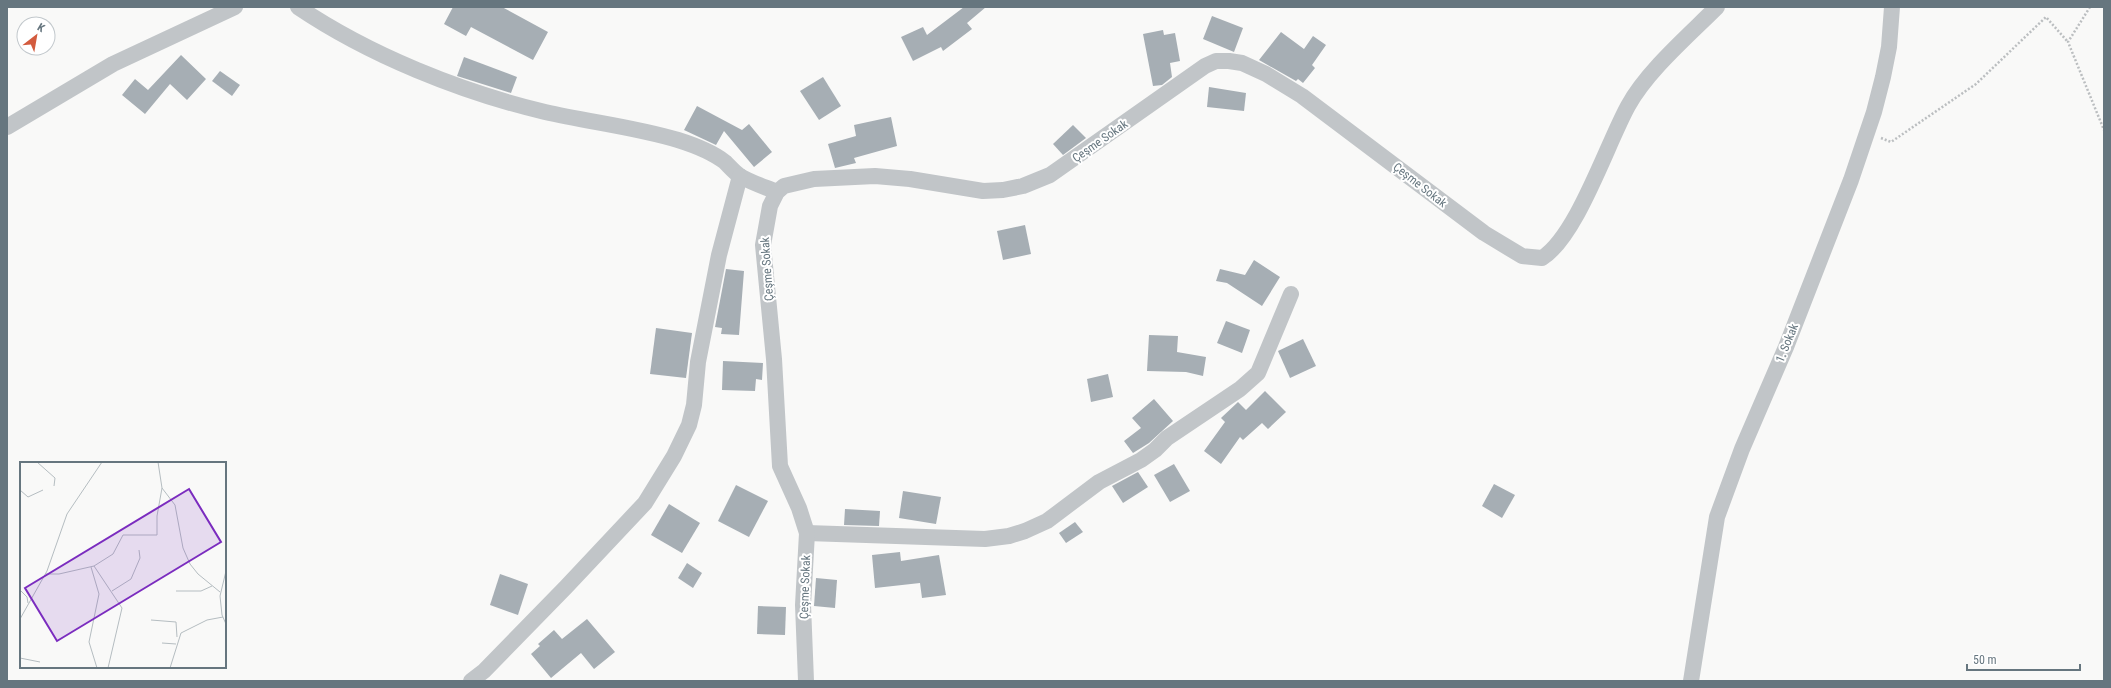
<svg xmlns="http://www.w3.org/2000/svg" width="2111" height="688" viewBox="0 0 2111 688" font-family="'Roboto Condensed',sans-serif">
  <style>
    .building { fill: #a6aeb4 }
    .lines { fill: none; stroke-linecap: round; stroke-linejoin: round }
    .path { stroke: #bbbec0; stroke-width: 2.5; stroke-dasharray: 2 2; stroke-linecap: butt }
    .minor { stroke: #c1c5c8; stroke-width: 16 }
    .labels { text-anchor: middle; stroke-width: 4; stroke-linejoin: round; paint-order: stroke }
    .street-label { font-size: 12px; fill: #66767f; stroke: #fff }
    .inset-road { fill: none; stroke: #b5bdc1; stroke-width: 1 }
    .view { fill: #7b2cbf; fill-opacity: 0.15; stroke: #7b2cbf; stroke-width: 2 }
    .inset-edge { fill: none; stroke: #66767f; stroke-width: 2 }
  </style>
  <rect width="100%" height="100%" fill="#f9f9f8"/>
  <g class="building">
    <polygon points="453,7 502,7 548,32 533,60 471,27 466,36 444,24"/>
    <polygon points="964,7 986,7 967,23 972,29 943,51 941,47 913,61 901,37 923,27 927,35"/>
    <polygon points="1212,16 1243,28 1234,52 1203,39"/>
    <polygon points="1163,30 1164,35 1175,33 1180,61 1170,63 1172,77 1162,85 1153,86 1143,34"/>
    <polygon points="1281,32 1304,49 1313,36 1326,45 1312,65 1315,68 1303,83 1298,79 1296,81 1259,60"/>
    <polygon points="181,55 206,79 187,100 170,84 145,114 122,95 135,79 148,90"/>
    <polygon points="464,57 517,77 511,93 457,76"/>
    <polygon points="220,71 240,85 232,96 212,81"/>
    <polygon points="823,77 841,106 819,120 800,91"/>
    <polygon points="1209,87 1246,93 1244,111 1207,107"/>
    <polygon points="697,106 742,130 749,124 772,152 754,167 724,131 716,145 684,130"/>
    <polygon points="891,117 897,146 854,158 856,163 835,168 828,144 856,136 854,125"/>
    <polygon points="1073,125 1086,138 1063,155 1053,144"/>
    <polygon points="1025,225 1031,254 1003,260 997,231"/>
    <polygon points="1254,260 1280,277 1262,306 1227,283 1216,281 1220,269 1245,275"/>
    <polygon points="726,269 744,271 739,335 721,334 722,328 715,327"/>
    <polygon points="1226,321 1250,330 1242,353 1217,343"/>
    <polygon points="656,328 692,333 686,378 650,374"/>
    <polygon points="1149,335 1178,336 1177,352 1206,357 1203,376 1186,372 1147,371"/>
    <polygon points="1303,339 1316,366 1290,378 1278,351"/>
    <polygon points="723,361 763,363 762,380 756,379 755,391 722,390"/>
    <polygon points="1108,374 1113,397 1091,402 1087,379"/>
    <polygon points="1265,391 1286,412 1268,429 1262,423 1243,440 1240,437 1221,464 1204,451 1225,422 1221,418 1238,402 1246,410"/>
    <polygon points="1154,399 1173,421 1149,443 1133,453 1124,441 1141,428 1132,418"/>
    <polygon points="1174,464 1190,491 1170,502 1154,475"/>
    <polygon points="1138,472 1148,487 1123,503 1112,486"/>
    <polygon points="1494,484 1515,495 1502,518 1482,506"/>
    <polygon points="736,485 768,501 749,537 718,521"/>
    <polygon points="903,491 941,497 936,524 899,518"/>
    <polygon points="669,504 700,523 682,553 651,535"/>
    <polygon points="845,509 880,511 879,526 844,525"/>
    <polygon points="1075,522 1083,532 1066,543 1059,533"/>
    <polygon points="900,552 901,561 939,555 946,595 922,598 920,583 875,588 872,555"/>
    <polygon points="687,563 702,573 693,588 678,578"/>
    <polygon points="500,574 528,584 518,615 490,605"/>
    <polygon points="816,578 837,580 835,608 814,606"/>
    <polygon points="758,606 786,607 785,635 757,634"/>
    <polygon points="587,619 615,652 594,669 581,653 551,678 531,654 540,646 538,644 554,630 562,639"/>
  </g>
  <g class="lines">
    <g class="path">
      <polyline points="2090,7 2068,42 2104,130"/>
      <polyline points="1881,138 1891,142 1976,84 2046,17 2068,42"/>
    </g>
    <g class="minor">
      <path d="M298 7C369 55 461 92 545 112 589 122 635 127 678 140 694 145 712 152 725 162 730 167 735 173 740 176 752 183 765 187 777 192"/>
      <polyline points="7,127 113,64 235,7"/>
      <polyline points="807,533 985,539 1009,536 1025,531 1047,521 1099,482 1141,460 1155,450 1167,438 1240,389 1258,373 1291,294"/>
      <polyline points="471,681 484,671 566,587 645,503 674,456 689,425 694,405 698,362 719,255 740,176"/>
      <path d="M806 681 803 605 807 533 799 508 780 466 774 359 763 245 770 206 777 192 784 186 814 179 875 176 910 179 983 191 1003 190 1023 186 1050 175 1205 66 1216 61H1229L1242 63 1266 74 1302 96 1484 233 1522 256 1542 258C1577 236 1607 144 1628 106 1647 71 1689 35 1717 7"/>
      <polyline points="1691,681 1717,517 1742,449 1786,347 1851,180 1874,112 1883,77 1889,47 1892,7"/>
    </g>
  </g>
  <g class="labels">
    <g class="street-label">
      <text transform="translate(1100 141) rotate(-35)" y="4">Çeşme Sokak</text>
      <text transform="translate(1420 185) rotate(38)" y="4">Çeşme Sokak</text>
      <text transform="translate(767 269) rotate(-94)" y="4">Çeşme Sokak</text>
      <text transform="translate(1787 343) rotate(-68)" y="4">1. Sokak</text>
      <text transform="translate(805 587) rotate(-88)" y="4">Çeşme Sokak</text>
    </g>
  </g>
  <g transform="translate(20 462)">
    <rect width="206" height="206" fill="#f9f9f8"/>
    <path class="inset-road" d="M17 0 35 16 34 24M142 26 155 43 163 86 170 102 178 112 200 130M0 28 8 35 23 28M71 105 79 132 69 180 77 206M206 109 200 134 202 153 206 162M26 112H39L74 104M0 128 7 135 8 141M92 129 111 117 120 96 119 88M156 129H181L192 124M0 157 27 109 47 52 82 0M131 158 156 160 157 175M142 181 156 182M0 196 20 200M88 206 102 146 74 104 93 92 103 73H137V54L142 26 138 0M150 206 161 171 187 158 203 155"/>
    <path class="view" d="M169 27 201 80 37 179 5 126Z"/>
    <rect width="206" height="206" class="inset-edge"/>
  </g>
  <rect width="2111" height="688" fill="none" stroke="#66767f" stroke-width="16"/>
  <g transform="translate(36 36) rotate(31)"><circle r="19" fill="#ffffff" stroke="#c2c8cc"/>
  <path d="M0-3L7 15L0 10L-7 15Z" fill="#d35b3e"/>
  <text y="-6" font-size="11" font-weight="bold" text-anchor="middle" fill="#66767f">K</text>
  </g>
  <path d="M1967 664v6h113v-6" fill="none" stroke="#66767f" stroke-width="2"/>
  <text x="1973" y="664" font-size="12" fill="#66767f" stroke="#ffffff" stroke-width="3" paint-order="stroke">50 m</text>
</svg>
